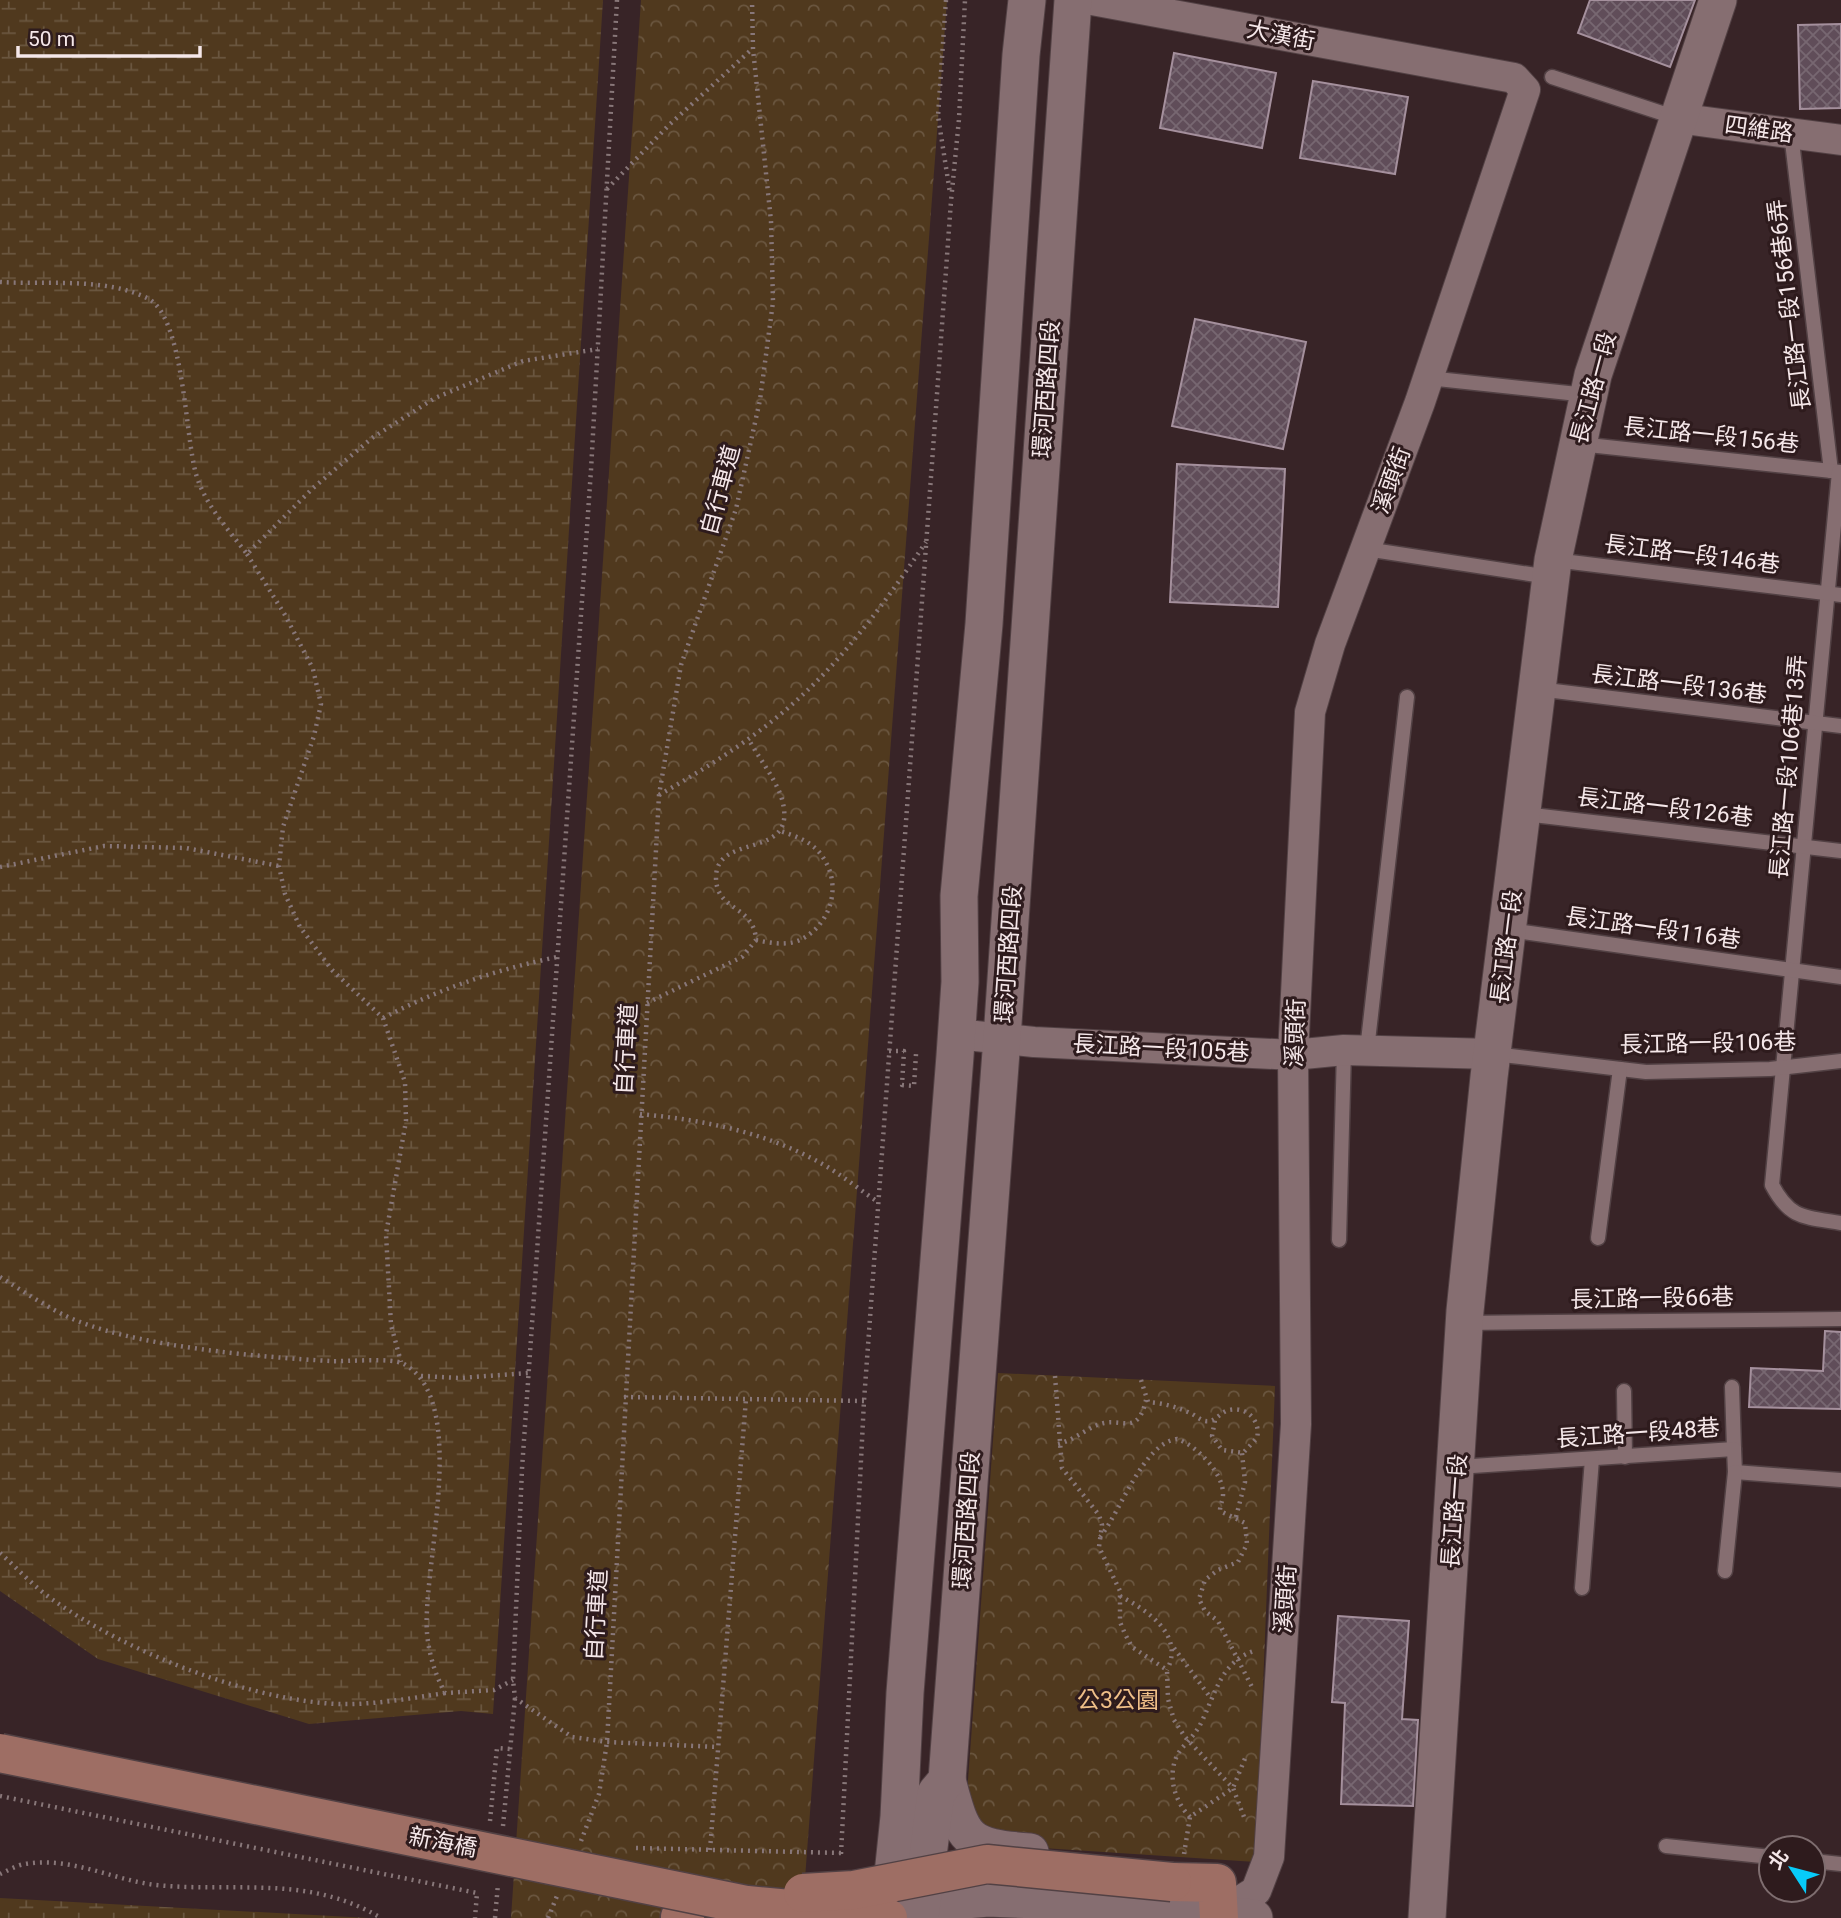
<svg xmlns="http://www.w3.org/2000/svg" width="1841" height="1918" viewBox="0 0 1841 1918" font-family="Roboto,'Noto Sans TC',sans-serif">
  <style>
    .wetland { fill: url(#wetland-marsh) }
    .park { fill: url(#park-crowns) }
    .building { fill: url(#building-cross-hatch); stroke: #a5909d; stroke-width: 2 }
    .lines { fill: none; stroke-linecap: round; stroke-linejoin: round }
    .service-casing { stroke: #524144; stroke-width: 17 }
    .minor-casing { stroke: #524144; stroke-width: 32 }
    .tertiary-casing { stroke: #524144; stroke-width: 39 }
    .secondary-casing { stroke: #524144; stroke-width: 41 }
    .path { stroke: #887779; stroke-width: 4.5; stroke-dasharray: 2 5; stroke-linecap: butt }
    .service { stroke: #866e71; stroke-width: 14 }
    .minor { stroke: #866e71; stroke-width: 30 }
    .tertiary { stroke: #866e71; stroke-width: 37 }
    .secondary { stroke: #9e6e64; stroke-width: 38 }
    .secondary-bridge-casing { stroke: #524144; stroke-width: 41; stroke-linecap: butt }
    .secondary-bridge { stroke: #9e6e64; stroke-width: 38 }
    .labels { text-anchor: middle; stroke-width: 6; stroke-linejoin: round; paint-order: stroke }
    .street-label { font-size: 23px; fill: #f5e7e9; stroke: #2e1b1d }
    .park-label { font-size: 23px; fill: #efbf88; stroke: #2e1b1d }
  </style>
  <defs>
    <pattern id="wetland-marsh" width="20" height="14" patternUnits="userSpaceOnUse" patternTransform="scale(1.75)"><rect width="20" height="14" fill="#50391e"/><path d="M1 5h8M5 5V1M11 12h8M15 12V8" fill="none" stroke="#6a563f"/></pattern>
    <pattern id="park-crowns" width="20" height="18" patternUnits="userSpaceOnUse" patternTransform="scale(1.75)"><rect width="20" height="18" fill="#50391e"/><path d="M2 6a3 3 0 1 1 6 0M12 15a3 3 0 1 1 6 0" fill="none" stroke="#6a563f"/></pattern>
    <pattern id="building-cross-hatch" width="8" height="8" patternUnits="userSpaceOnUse" patternTransform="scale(1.75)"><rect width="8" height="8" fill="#604d59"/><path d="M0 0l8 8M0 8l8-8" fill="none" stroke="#776771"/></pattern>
  </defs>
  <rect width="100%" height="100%" fill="#382427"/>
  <g class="wetland">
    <polygon points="0,0 603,0 493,1714 461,1711 309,1724 98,1659 0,1591"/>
    <polygon points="0,1898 369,1918 0,1918"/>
  </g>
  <g class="park">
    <polygon points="641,0 947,0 802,1918 511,1918"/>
    <polygon points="998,1373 1275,1386 1256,1862 1014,1846 982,1832 967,1794"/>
  </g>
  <g class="building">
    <polygon points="1590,0 1695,0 1670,67 1578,33"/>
    <polygon points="1841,24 1841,108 1800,109 1798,25"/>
    <polygon points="1174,53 1276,73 1262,148 1160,128"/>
    <polygon points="1313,81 1408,97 1395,174 1300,158"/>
    <polygon points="1195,319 1306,342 1283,449 1172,426"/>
    <polygon points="1177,464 1285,469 1278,607 1170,602"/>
    <polygon points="1825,1331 1841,1332 1841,1409 1749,1407 1751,1368 1823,1371"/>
    <polygon points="1338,1616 1409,1621 1402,1719 1418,1720 1413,1806 1341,1804 1345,1703 1332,1702"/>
  </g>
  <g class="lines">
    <g class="service-casing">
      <g id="service">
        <polyline points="1552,77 1677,118"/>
        <polyline points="1791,133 1831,471"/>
        <polyline points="1428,378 1587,395"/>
        <polyline points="1579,444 1841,472"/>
        <path d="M1839 472 1772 1185C1790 1219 1804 1217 1841 1223"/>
        <polyline points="1366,549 1549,577"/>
        <polyline points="1554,560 1841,595"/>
        <polyline points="1538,689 1841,726"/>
        <polyline points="1524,814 1841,851"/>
        <polyline points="1509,930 1841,977"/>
        <polyline points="1367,1050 1407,697"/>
        <polyline points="1494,1054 1646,1072 1770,1069 1841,1061"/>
        <polyline points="1598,1238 1620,1069"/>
        <polyline points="1339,1240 1344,1050"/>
        <polyline points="1464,1323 1841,1319"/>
        <polyline points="1732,1387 1734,1449"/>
        <polyline points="1624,1391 1625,1457"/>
        <polyline points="1457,1467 1734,1449 1735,1472 1841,1480"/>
        <polyline points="1725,1571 1735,1472"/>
        <polyline points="1582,1588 1592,1459"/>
        <polyline points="1666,1846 1771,1857"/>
        <polyline points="1813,1861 1841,1864"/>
      </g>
    </g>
    <g class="minor-casing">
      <g id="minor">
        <polyline points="1092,0 1514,78 1525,90 1420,402 1330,644 1310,712 1293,1055 1296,1424 1269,1857 1256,1891 1219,1914"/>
        <polyline points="1677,118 1841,140"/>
        <polyline points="956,1034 1034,1042 1293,1055 1344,1050 1492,1054"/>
      </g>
    </g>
    <g class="tertiary-casing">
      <g id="tertiary">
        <path d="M947 1780C963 1841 966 1847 1030 1852"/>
        <polyline points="898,1906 988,1898 1062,1901 1254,1918"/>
        <polyline points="889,1913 899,1817 905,1693 955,1056 960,982 959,896 984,624 1021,55 1027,0"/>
        <polyline points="920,1918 936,1793 947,1780 1002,1038 1073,0"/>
        <polyline points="1427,1918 1465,1311 1489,1077 1553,560 1593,375 1718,0"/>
      </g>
    </g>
    <g class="secondary-casing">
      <g id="secondary">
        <polyline points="1172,1882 1217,1883 1219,1918"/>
        <polyline points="680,1917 685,1918"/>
      </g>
    </g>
    <g class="path">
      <polyline points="617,0 591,470 522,1469 513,1680 515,1698 572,1737 607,1742 718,1747"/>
      <polyline points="946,0 938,116 950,193"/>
      <polyline points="607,189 669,125 752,49"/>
      <path d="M0 282C47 285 104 277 147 298 184 315 185 436 196 474 205 505 228 529 247 554L313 488 372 438 435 398 523 361 598 349"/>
      <polyline points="247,554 285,615 313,669 321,704 314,736 283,827 279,866 285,894 300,927 332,970 383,1018 405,1082 406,1121 386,1234 391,1325 401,1362"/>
      <path d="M659 795C708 767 755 738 797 700 847 655 889 597 926 542"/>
      <polyline points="0,867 104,846 186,848 279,866"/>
      <path d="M756 940C770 943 786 946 800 940 831 925 843 885 822 856 813 842 796 836 780 831"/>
      <path d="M647 1003 742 957 756 940C754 904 715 912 716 876 718 831 802 862 781 796 774 777 759 758 749 740"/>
      <path d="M383 1018C439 989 495 970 557 957"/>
      <polyline points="889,1051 904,1051 902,1085 914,1086 916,1054"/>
      <path d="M640 1114C702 1120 760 1131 815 1160 837 1171 857 1188 878 1202"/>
      <path d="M0 1277C21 1290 42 1304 64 1315 126 1346 259 1357 330 1361 347 1362 391 1357 404 1364 471 1401 422 1568 427 1633 429 1655 435 1674 445 1693L494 1690 513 1680"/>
      <polyline points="421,1376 460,1378 528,1373"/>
      <polyline points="1055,1376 1062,1468 1099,1515 1102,1525 1099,1547 1120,1591 1120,1622 1125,1634 1132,1647 1167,1670 1168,1699 1174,1720 1185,1737 1233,1788 1244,1817"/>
      <path d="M1141 1380 1148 1402C1163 1403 1177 1407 1190 1413 1195 1415 1200 1420 1205 1421 1215 1423 1220 1412 1229 1410 1247 1406 1261 1421 1257 1438L1243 1453 1222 1450 1212 1436 1215 1420"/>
      <polyline points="624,1397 864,1401"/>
      <path d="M1058 1444C1075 1440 1089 1426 1104 1423 1124 1419 1138 1435 1146 1400"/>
      <polyline points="1236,1517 1245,1482 1242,1453"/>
      <path d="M1100 1537C1120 1513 1143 1443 1177 1439 1196 1445 1224 1473 1223 1495 1223 1501 1220 1504 1220 1511L1245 1523 1247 1544 1238 1562 1218 1570 1205 1580 1199 1599 1205 1611 1218 1621 1252 1687"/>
      <path d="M0 1553C18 1569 36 1589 56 1602 127 1651 237 1695 323 1703 363 1707 406 1699 445 1693"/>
      <path d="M1120 1596C1147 1610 1185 1635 1167 1670"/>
      <polyline points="1174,1648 1210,1697"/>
      <polyline points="0,1796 477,1893 475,1918"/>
      <path d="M1190 1817C1173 1800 1165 1769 1182 1748 1189 1740 1196 1733 1201 1723 1216 1693 1221 1660 1257 1650"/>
      <polyline points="490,1821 497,1748 510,1749"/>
      <polyline points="503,1826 515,1698"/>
      <polyline points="581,1841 599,1794 607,1742 659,795 681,665 736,509 760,400 773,302 771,221 753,49 752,0"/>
      <polyline points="636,1848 841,1853"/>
      <polyline points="710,1850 746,1399"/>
      <polyline points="841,1854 864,1401 951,201 959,119 965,0"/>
      <polyline points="1184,1854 1190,1817 1233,1788 1246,1756"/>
      <path d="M0 1874C7 1871 17 1865 25 1864 70 1856 113 1880 156 1885 235 1893 308 1874 381 1918"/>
      <polyline points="495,1918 498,1884"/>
      <polyline points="548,1918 557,1896"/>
    </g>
    <use href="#service" class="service"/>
    <use href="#minor" class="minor"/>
    <use href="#tertiary" class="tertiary"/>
    <use href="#secondary" class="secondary"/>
    <g class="secondary-bridge-casing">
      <g id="secondary-bridge">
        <polyline points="0,1753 747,1905 888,1918"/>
        <polyline points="803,1893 854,1890 987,1864 1172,1882"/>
      </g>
    </g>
    <use href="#secondary-bridge" class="secondary-bridge"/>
  </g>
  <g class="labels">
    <g class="street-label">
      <text transform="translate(1281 35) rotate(11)" y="8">大漢街</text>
      <text transform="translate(1759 129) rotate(8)" y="8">四維路</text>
      <text transform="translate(1789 305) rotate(-97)" y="8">長江路一段156巷6弄</text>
      <text transform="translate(1593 388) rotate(-75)" y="8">長江路一段</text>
      <text transform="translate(1046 389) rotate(-86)" y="8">環河西路四段</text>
      <text transform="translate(1711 435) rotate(6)" y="8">長江路一段156巷</text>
      <text transform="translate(1391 480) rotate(-70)" y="8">溪頭街</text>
      <text transform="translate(720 490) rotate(-75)" y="8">自行車道</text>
      <text transform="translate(1692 554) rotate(7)" y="8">長江路一段146巷</text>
      <text transform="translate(1679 684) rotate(7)" y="8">長江路一段136巷</text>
      <text transform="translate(1788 767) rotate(-85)" y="8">長江路一段106巷13弄</text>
      <text transform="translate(1665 807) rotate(7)" y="8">長江路一段126巷</text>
      <text transform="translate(1653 928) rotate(8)" y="8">長江路一段116巷</text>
      <text transform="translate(1506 947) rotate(-83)" y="8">長江路一段</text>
      <text transform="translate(1008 954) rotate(-86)" y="8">環河西路四段</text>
      <text transform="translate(1295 1033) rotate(-88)" y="8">溪頭街</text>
      <text transform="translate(1708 1043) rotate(-1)" y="8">長江路一段106巷</text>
      <text transform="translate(1161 1048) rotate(3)" y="8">長江路一段105巷</text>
      <text transform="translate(626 1049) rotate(-87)" y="8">自行車道</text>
      <text transform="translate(1652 1298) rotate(-1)" y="8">長江路一段66巷</text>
      <text transform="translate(1638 1433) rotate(-4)" y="8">長江路一段48巷</text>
      <text transform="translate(1454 1511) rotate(-86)" y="8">長江路一段</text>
      <text transform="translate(966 1520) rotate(-86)" y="8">環河西路四段</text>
      <text transform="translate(1285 1599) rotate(-86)" y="8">溪頭街</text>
      <text transform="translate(596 1615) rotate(-87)" y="8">自行車道</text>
      <text transform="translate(443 1842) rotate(11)" y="8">新海橋</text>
    </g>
    <g class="park-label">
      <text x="1118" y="1708">公3公園</text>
    </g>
  </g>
  <g transform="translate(1792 1869) rotate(306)"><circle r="33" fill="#2e1b1d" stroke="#7e6d6f" stroke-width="2"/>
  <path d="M0-5L12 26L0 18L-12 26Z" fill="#07cbf9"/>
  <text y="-10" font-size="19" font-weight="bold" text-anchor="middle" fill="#f5e7e9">北</text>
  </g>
  <path d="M18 46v10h182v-10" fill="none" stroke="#f5e7e9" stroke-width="3.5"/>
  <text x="28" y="46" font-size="21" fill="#f5e7e9" stroke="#2e1b1d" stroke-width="5" paint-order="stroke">50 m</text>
</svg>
